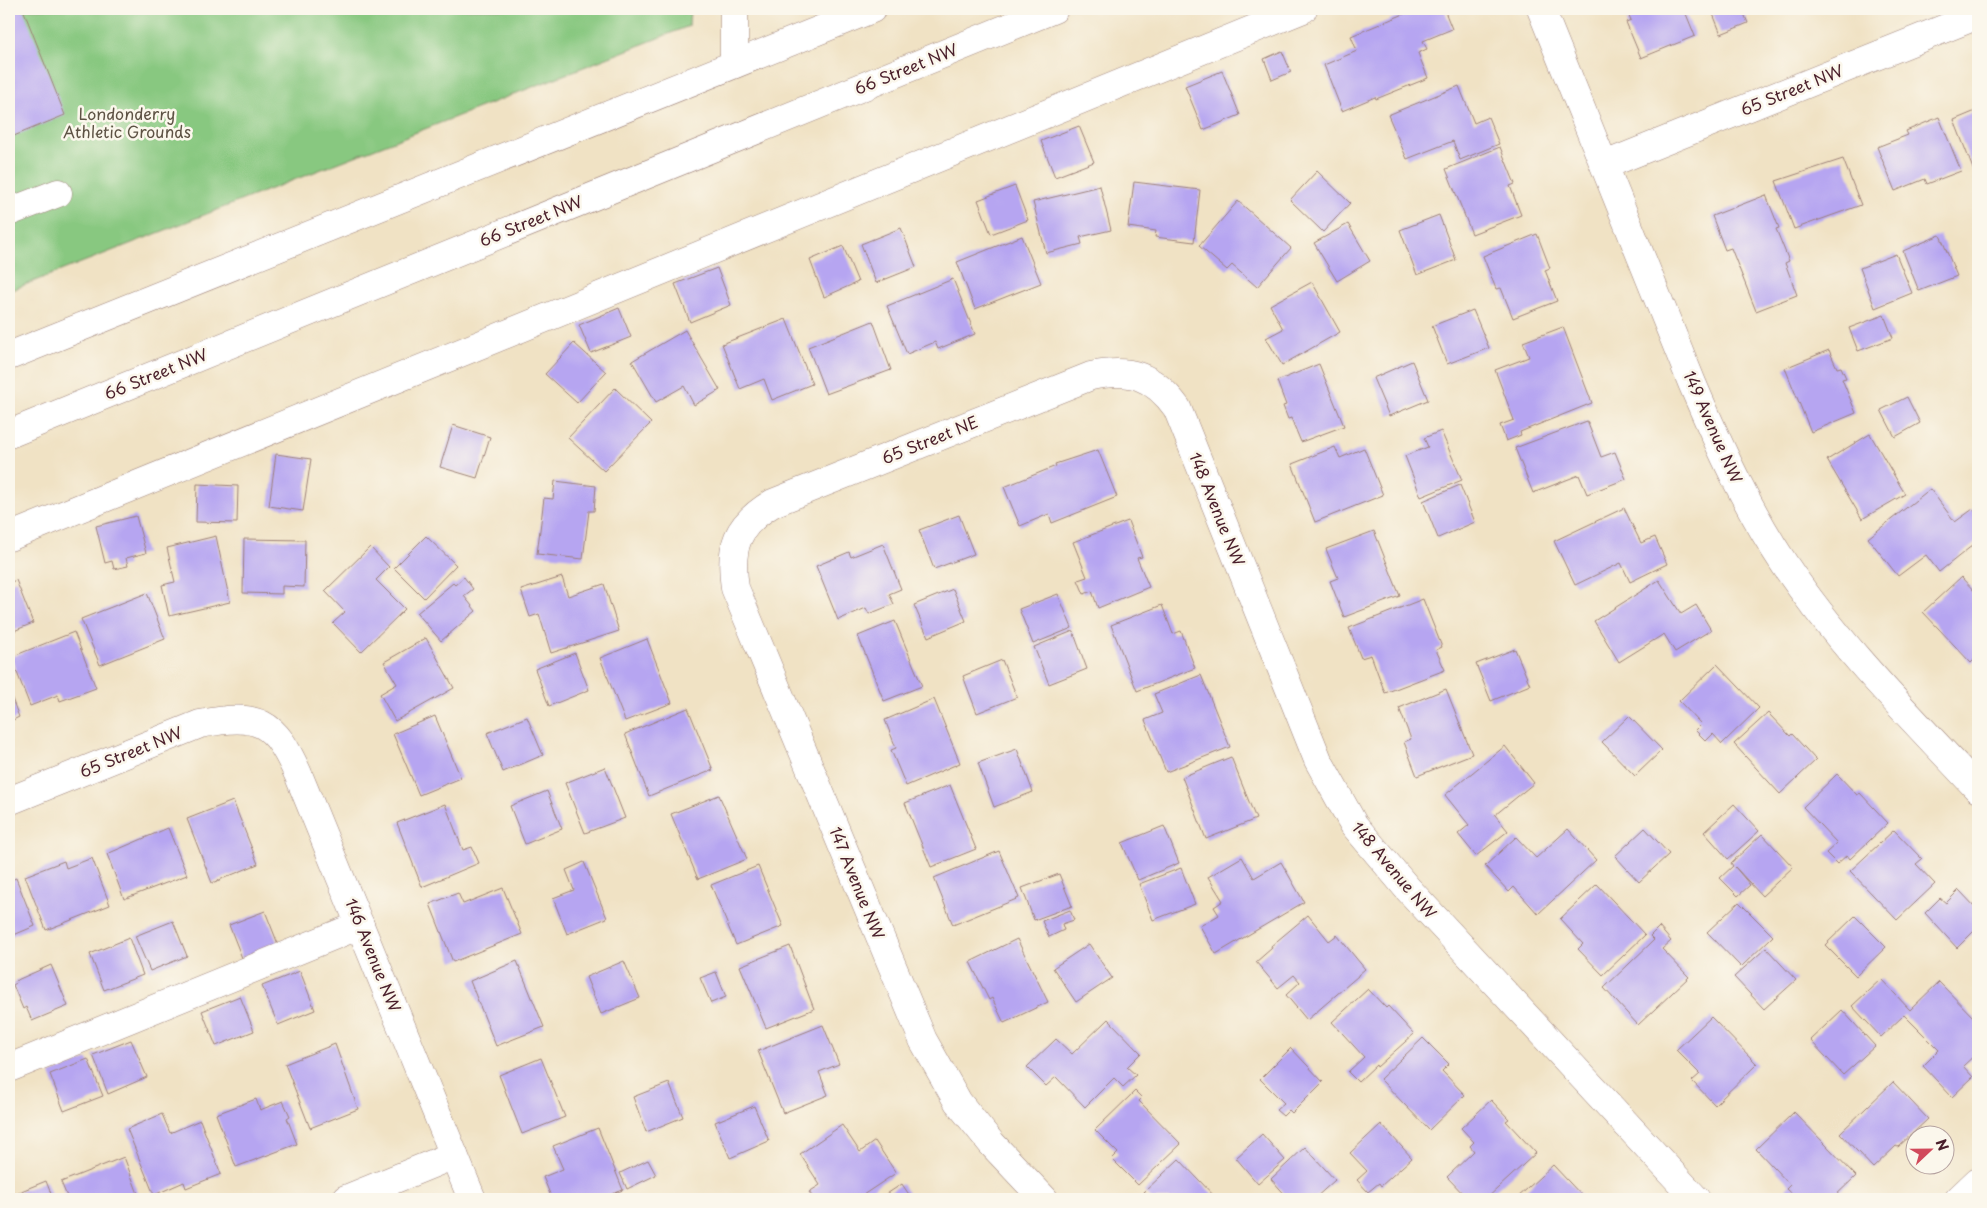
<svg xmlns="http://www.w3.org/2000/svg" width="1987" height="1208" viewBox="0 0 1987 1208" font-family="'Playpen Sans',sans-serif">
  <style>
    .green { fill: #88c880; stroke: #697456 }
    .building { fill: #b6a5f1 }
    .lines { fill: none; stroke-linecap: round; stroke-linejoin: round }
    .minor-casing { stroke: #9d8078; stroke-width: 29 }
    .major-casing { stroke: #9d8078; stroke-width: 29 }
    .minor { stroke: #fff; stroke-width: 28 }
    .major { stroke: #fff; stroke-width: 28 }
    .labels { text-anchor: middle; stroke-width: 5; stroke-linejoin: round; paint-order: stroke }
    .street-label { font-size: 16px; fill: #4a1f2b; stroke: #fbf7ec }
    .park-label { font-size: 16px; fill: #5d5244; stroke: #fbf7ec }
  </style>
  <rect width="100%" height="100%" fill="#fbf7ec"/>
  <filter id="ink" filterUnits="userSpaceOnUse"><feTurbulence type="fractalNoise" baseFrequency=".02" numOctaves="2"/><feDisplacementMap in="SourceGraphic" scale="10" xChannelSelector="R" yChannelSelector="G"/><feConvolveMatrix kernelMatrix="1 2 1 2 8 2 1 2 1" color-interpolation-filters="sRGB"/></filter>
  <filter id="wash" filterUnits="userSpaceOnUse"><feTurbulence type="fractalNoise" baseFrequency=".0096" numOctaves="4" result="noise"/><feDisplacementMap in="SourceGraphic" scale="20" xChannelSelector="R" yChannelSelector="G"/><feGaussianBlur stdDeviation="1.12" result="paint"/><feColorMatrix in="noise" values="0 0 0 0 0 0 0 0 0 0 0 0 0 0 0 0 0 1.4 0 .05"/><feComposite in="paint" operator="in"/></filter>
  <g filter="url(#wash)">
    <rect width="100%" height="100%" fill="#f0e2c4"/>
    <polygon class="green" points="9,9 690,9 689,26 9,291"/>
    <g id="blocks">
      <g class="building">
        <polygon points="9,9 23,9 65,115 9,138"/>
        <polygon points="1402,9 1444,9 1452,29 1423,41 1427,49 1418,53 1428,78 1376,99 1375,97 1342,111 1324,65 1357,51 1351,36 1404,14"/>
        <polygon points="1626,9 1684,9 1695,36 1641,58 1626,22 1631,20"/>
        <polygon points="1711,9 1742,9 1748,23 1721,34"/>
        <polygon points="1282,51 1291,72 1272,80 1264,59"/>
        <polygon points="1222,71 1240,115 1203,130 1185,86"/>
        <polygon points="1459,86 1474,123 1488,117 1499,144 1460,160 1453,141 1407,159 1388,115"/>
        <polygon points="1978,110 1978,173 1975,174 1954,120"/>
        <polygon points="1939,117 1961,171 1927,184 1925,179 1895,191 1877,147 1908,135 1906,131"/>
        <polygon points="1079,126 1094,162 1055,177 1041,141"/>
        <polygon points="1500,147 1515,184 1510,186 1521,215 1472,234 1446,169"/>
        <polygon points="1843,159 1861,205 1794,229 1776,181"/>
        <polygon points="1317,171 1350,203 1323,232 1290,200"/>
        <polygon points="1134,182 1200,190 1194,242 1155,237 1156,231 1128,227"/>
        <polygon points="1015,186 1028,220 991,234 978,200"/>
        <polygon points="1100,186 1111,230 1080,237 1082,244 1046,253 1033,202"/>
        <polygon points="1766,195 1779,228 1776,229 1789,261 1785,263 1797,295 1756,311 1731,248 1725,250 1712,216"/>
        <polygon points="1238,201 1291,248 1257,287 1232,265 1227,270 1199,246"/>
        <polygon points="1439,215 1456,260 1417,275 1400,230"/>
        <polygon points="1348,224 1370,261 1337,281 1314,243"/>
        <polygon points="901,228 916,267 876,283 861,244"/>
        <polygon points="1537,234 1550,268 1545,270 1557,301 1513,318 1501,288 1496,289 1483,256"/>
        <polygon points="1940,235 1957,276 1919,291 1903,251"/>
        <polygon points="1022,236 1041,283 975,309 957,262"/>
        <polygon points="843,246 858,282 824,297 810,260"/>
        <polygon points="1896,254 1912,293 1875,308 1860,268"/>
        <polygon points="717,268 731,305 690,322 675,284"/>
        <polygon points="953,279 975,334 938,349 935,342 907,354 887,306"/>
        <polygon points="1312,282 1340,332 1282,365 1266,338 1283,329 1270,305"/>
        <polygon points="619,308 631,337 591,353 579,325"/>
        <polygon points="1473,310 1489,348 1447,364 1432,326"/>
        <polygon points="1884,315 1893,338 1858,351 1849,328"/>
        <polygon points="786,319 812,384 772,400 764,379 740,389 722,344"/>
        <polygon points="873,321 891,370 826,394 808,347"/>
        <polygon points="1563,327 1592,403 1520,432 1521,435 1506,441 1500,425 1514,420 1495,370 1529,357 1523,342"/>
        <polygon points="685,330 720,390 694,405 684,386 656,402 632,361"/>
        <polygon points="574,343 606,372 577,403 545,374"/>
        <polygon points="1829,350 1837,368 1841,367 1846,378 1842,379 1856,413 1811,432 1785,368"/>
        <polygon points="1412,361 1428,400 1389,416 1373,378"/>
        <polygon points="1319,364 1344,426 1301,442 1291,418 1288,419 1283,406 1286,405 1277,381"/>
        <polygon points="615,388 651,423 604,471 568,438"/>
        <polygon points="1907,397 1920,423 1895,437 1881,410"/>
        <polygon points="1587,421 1601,457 1615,452 1626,479 1587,494 1579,475 1533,493 1515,448"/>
        <polygon points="453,425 490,437 477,478 440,467"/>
        <polygon points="1441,431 1462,480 1421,497 1405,456 1428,447 1424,438"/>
        <polygon points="1870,434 1905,494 1862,519 1827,460"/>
        <polygon points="1335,447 1340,458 1364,448 1383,495 1315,522 1292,464"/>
        <polygon points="1098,450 1117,497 1052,523 1049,514 1020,526 1004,487 1056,466 1055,464"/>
        <polygon points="276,454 311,459 303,511 269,506"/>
        <polygon points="555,481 596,486 594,511 589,511 583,559 537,554 544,498 553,499"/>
        <polygon points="197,484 238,486 237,523 196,522"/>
        <polygon points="1460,485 1475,522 1438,538 1423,501"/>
        <polygon points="1930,489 1955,522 1973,509 1978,515 1978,541 1939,572 1926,555 1898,576 1868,538"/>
        <polygon points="1624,508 1641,543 1655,537 1667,564 1630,582 1621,563 1575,585 1554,541"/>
        <polygon points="959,515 974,554 934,569 919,530"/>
        <polygon points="136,516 146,553 126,558 128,566 114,569 112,561 105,563 96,526"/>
        <polygon points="1128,521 1142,557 1137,558 1149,587 1098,608 1092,591 1084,594 1078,580 1087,577 1073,542"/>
        <polygon points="1374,531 1400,596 1344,617 1330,581 1338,578 1326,549"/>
        <polygon points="216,536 230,602 169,616 162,585 175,582 167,548"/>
        <polygon points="426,536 456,565 424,598 394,568"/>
        <polygon points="244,539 305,540 304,587 282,586 282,594 243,593"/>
        <polygon points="883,544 901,589 889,594 894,604 869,614 866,608 838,620 816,566 849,552 851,557"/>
        <polygon points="370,547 389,567 376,580 405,609 361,652 333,623 345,612 325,591"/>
        <polygon points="464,577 473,589 464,596 476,611 441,641 417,613 453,583 455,585"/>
        <polygon points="562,577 568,596 604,584 619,631 551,653 539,614 530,617 521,590"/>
        <polygon points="1961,577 1978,595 1978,656 1971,663 1923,612"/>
        <polygon points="16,580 33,623 9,633 9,583"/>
        <polygon points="1659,580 1681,614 1696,605 1711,630 1675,652 1664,634 1619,662 1594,621"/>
        <polygon points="953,589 966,621 928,637 914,605"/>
        <polygon points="147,593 165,639 100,665 81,619"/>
        <polygon points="1058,594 1072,628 1033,644 1019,609"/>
        <polygon points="1423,599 1442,647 1436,650 1445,670 1385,693 1371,655 1361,658 1349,628"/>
        <polygon points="1162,605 1173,634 1181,631 1195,668 1137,691 1111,625"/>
        <polygon points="895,621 922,686 884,701 858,636"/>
        <polygon points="1073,631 1087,669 1049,684 1034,647"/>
        <polygon points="74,632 96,688 60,701 58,695 30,706 11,657"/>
        <polygon points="426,638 454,688 395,721 380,694 397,684 384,662"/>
        <polygon points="647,639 672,703 625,721 600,658"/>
        <polygon points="1515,649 1530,685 1491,701 1476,664"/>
        <polygon points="575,653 589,690 549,706 535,669"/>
        <polygon points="1002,660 1017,697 977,713 963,676"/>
        <polygon points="1717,664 1759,708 1722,744 1713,734 1706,741 1695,730 1701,724 1679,701"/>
        <polygon points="1201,675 1230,747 1166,772 1145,720 1162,713 1154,694"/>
        <polygon points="1446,689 1472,754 1417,776 1404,742 1411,739 1399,708"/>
        <polygon points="9,691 19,717 9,722"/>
        <polygon points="934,699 960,763 906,786 891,750 896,748 885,720"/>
        <polygon points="688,708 713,770 649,796 625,734"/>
        <polygon points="1768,713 1790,736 1792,734 1816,760 1780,794 1734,744"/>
        <polygon points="435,716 461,778 419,795 393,734"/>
        <polygon points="1629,716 1662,750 1635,776 1602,742"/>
        <polygon points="527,717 543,755 503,772 487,733"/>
        <polygon points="1505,746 1534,783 1495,815 1508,831 1476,856 1458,834 1469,825 1445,795"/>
        <polygon points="1017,749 1033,792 994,807 978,763"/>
        <polygon points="1231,757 1256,819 1206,839 1182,777"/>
        <polygon points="605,767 625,818 585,833 565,783"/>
        <polygon points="1837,774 1857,795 1860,793 1888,823 1850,859 1847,855 1837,864 1826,853 1837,843 1803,807"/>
        <polygon points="950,785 976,849 931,867 905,803"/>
        <polygon points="547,791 562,829 525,844 510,806"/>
        <polygon points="719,795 747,859 698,879 671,814"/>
        <polygon points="233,801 258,864 212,883 187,819"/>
        <polygon points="445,804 463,850 472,847 479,863 422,887 397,823"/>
        <polygon points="1734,804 1759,831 1728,859 1704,832"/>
        <polygon points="1164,826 1179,863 1138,880 1122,843"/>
        <polygon points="168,828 187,875 124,899 107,854"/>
        <polygon points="1645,828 1669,854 1639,882 1615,856"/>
        <polygon points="1568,829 1596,860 1538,914 1514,887 1509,892 1485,866 1516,837 1536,858"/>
        <polygon points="1894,830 1922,859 1916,864 1935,884 1897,920 1850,871"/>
        <polygon points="1762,834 1793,867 1762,896 1735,867 1750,885 1738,896 1720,878 1733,866 1731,863"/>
        <polygon points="999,851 1019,898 953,925 934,878"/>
        <polygon points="1242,857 1254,878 1281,862 1304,902 1216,954 1200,926 1219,915 1214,907 1223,901 1208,877"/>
        <polygon points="92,858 110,905 46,930 25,876 64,861 66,868"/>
        <polygon points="584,862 607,918 567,934 553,898 574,890 566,870"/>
        <polygon points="758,866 783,926 736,945 711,885"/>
        <polygon points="1181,868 1195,904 1153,920 1139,884"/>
        <polygon points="1059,874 1072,906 1034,920 1022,888"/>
        <polygon points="16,878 35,926 9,937 9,881"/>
        <polygon points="1597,884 1645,935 1603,975 1578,949 1583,944 1560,919"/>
        <polygon points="503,888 522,934 453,962 430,904 458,893 463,904"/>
        <polygon points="1959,890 1978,910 1978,927 1957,948 1925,913 1940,898 1946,903"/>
        <polygon points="1739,902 1773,936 1741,967 1707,932"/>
        <polygon points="1070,910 1074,920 1062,924 1064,930 1049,937 1042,921"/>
        <polygon points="265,911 278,944 242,958 229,925"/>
        <polygon points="1308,915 1329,941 1337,935 1365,969 1358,975 1358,976 1307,1020 1286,995 1300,982 1294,975 1278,988 1256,962 1272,948 1271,946"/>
        <polygon points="1855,916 1886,947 1856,976 1825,945"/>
        <polygon points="173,921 187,956 150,971 135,936"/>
        <polygon points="1659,927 1671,941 1662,949 1689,977 1638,1025 1604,988 1654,940 1650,936"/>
        <polygon points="129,938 143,975 104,990 90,954"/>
        <polygon points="1017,939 1048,1002 1004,1023 992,998 989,1000 970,962"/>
        <polygon points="1089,944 1112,978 1076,1002 1053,968"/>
        <polygon points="790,946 814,1009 766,1028 740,966"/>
        <polygon points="1766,948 1796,980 1764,1009 1734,977"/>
        <polygon points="517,961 544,1027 496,1046 470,981"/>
        <polygon points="624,961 640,998 601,1014 586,977"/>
        <polygon points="51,965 68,1006 32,1021 26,1007 23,1009 13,985 16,983 15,981"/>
        <polygon points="300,971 315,1010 278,1025 262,986"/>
        <polygon points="716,972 726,997 711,1003 700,978"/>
        <polygon points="1881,979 1910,1010 1939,982 1978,1022 1978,1052 1963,1066 1973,1077 1952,1097 1923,1066 1939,1050 1904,1015 1881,1037 1852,1006"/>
        <polygon points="1368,989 1386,1008 1388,1006 1414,1034 1377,1067 1376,1065 1358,1082 1348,1072 1364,1057 1332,1022"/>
        <polygon points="240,996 254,1031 216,1046 202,1011"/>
        <polygon points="1842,1010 1875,1046 1843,1075 1810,1040"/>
        <polygon points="1711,1017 1757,1064 1715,1105 1692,1081 1700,1074 1676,1050"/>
        <polygon points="1108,1019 1141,1053 1127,1067 1136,1075 1123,1087 1114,1078 1085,1107 1056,1077 1046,1086 1027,1067 1056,1039 1072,1054"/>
        <polygon points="823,1025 839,1064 819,1072 828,1095 783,1113 758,1051"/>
        <polygon points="1423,1038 1449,1064 1442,1071 1465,1095 1429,1130 1380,1079"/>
        <polygon points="131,1040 147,1077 108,1094 93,1055"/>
        <polygon points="335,1044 358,1109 310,1128 285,1064"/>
        <polygon points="1291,1048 1323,1082 1292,1113 1289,1110 1283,1116 1276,1110 1284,1103 1260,1079"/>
        <polygon points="541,1058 565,1117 522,1134 499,1075"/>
        <polygon points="88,1059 103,1096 64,1111 50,1074"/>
        <polygon points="1893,1082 1928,1119 1898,1147 1896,1146 1873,1168 1840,1133"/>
        <polygon points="669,1083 683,1117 646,1132 633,1097"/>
        <polygon points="1135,1091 1142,1098 1139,1101 1181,1144 1138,1185 1112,1159 1118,1153 1095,1130"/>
        <polygon points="256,1099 260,1110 283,1101 290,1116 287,1118 297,1144 236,1167 216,1114"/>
        <polygon points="1491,1100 1509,1119 1506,1121 1536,1153 1486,1199 1468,1199 1447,1177 1474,1151 1470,1146 1474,1142 1461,1128"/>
        <polygon points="754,1106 769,1141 730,1158 715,1122"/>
        <polygon points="1794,1112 1856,1176 1832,1199 1797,1199 1786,1189 1790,1185 1756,1149"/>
        <polygon points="162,1114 170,1133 200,1120 221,1174 186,1188 184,1182 154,1195 127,1129"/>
        <polygon points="1381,1124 1412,1158 1381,1186 1379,1183 1368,1192 1357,1180 1367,1171 1350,1153"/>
        <polygon points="842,1125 860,1152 875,1141 896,1173 857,1199 814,1199 809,1192 820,1185 800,1154"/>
        <polygon points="598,1128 623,1190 599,1199 552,1199 543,1177 563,1169 553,1146"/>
        <polygon points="1262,1134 1285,1160 1258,1184 1236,1158"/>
        <polygon points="1305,1147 1335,1180 1314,1199 1289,1199 1271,1179"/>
        <polygon points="124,1157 140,1199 68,1199 61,1182"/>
        <polygon points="1179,1159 1217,1199 1152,1199 1144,1192"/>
        <polygon points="648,1160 656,1175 627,1189 620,1173"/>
        <polygon points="1553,1165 1585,1199 1516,1199"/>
        <polygon points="46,1181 53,1199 9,1199 9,1196"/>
        <polygon points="902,1184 912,1199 879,1199"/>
      </g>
    </g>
  </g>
  <g filter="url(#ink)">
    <use href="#blocks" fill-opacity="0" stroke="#9d8078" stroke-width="1"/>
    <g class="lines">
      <g class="minor-casing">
        <g id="minor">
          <path d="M1541 9 1692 383C1719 446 1747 508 1785 565 1840 647 1911 717 1978 789"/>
          <polyline points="734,64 734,9"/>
          <polyline points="1605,165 1978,15"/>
          <polyline points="9,212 58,193"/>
          <polyline points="9,537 1303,9"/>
          <path d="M9 801 200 724C259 713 274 720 298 774L472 1199"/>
          <polyline points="9,1068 360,925"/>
          <polyline points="346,1199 454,1155"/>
          <path d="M1044 1199 992 1144 958 1102 923 1040 735 588C729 547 736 525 773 503L1091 376C1130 368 1153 375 1177 408L1318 760 1354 825 1407 888 1696 1199"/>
          <polyline points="1959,1199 1978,1181"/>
        </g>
      </g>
      <g class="major-casing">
        <g id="major">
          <polyline points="9,356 872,9"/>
          <polyline points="9,434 1054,9"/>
        </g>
      </g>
      <use href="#minor" class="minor"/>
      <use href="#major" class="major"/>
    </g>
  </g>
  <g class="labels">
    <g class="street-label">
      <text transform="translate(906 69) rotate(-22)" y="6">66 Street NW</text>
      <text transform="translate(1792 90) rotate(-22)" y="6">65 Street NW</text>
      <text transform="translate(531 221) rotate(-22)" y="6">66 Street NW</text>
      <text transform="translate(156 374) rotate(-22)" y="6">66 Street NW</text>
      <text transform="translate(1713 427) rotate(66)" y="6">149 Avenue NW</text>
      <text transform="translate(930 440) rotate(-22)" y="6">65 Street NE</text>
      <text transform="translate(1217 509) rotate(68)" y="6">148 Avenue NW</text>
      <text transform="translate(131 752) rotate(-22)" y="6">65 Street NW</text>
      <text transform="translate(1394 870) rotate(50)" y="6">148 Avenue NW</text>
      <text transform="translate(857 883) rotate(68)" y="6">147 Avenue NW</text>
      <text transform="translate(373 955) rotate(68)" y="6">146 Avenue NW</text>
    </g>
    <g class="park-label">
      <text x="127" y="120">Londonderry<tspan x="127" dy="18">Athletic Grounds</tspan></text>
    </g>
  </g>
  <rect width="1987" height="1208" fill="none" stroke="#fbf7ec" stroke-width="30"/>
  <g transform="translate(1930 1150) rotate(68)"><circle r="24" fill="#fbf7ec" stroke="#b4a19f"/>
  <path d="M0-4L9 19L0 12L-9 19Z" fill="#d1495b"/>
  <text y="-8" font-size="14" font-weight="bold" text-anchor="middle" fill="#4a1f2b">N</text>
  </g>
</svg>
